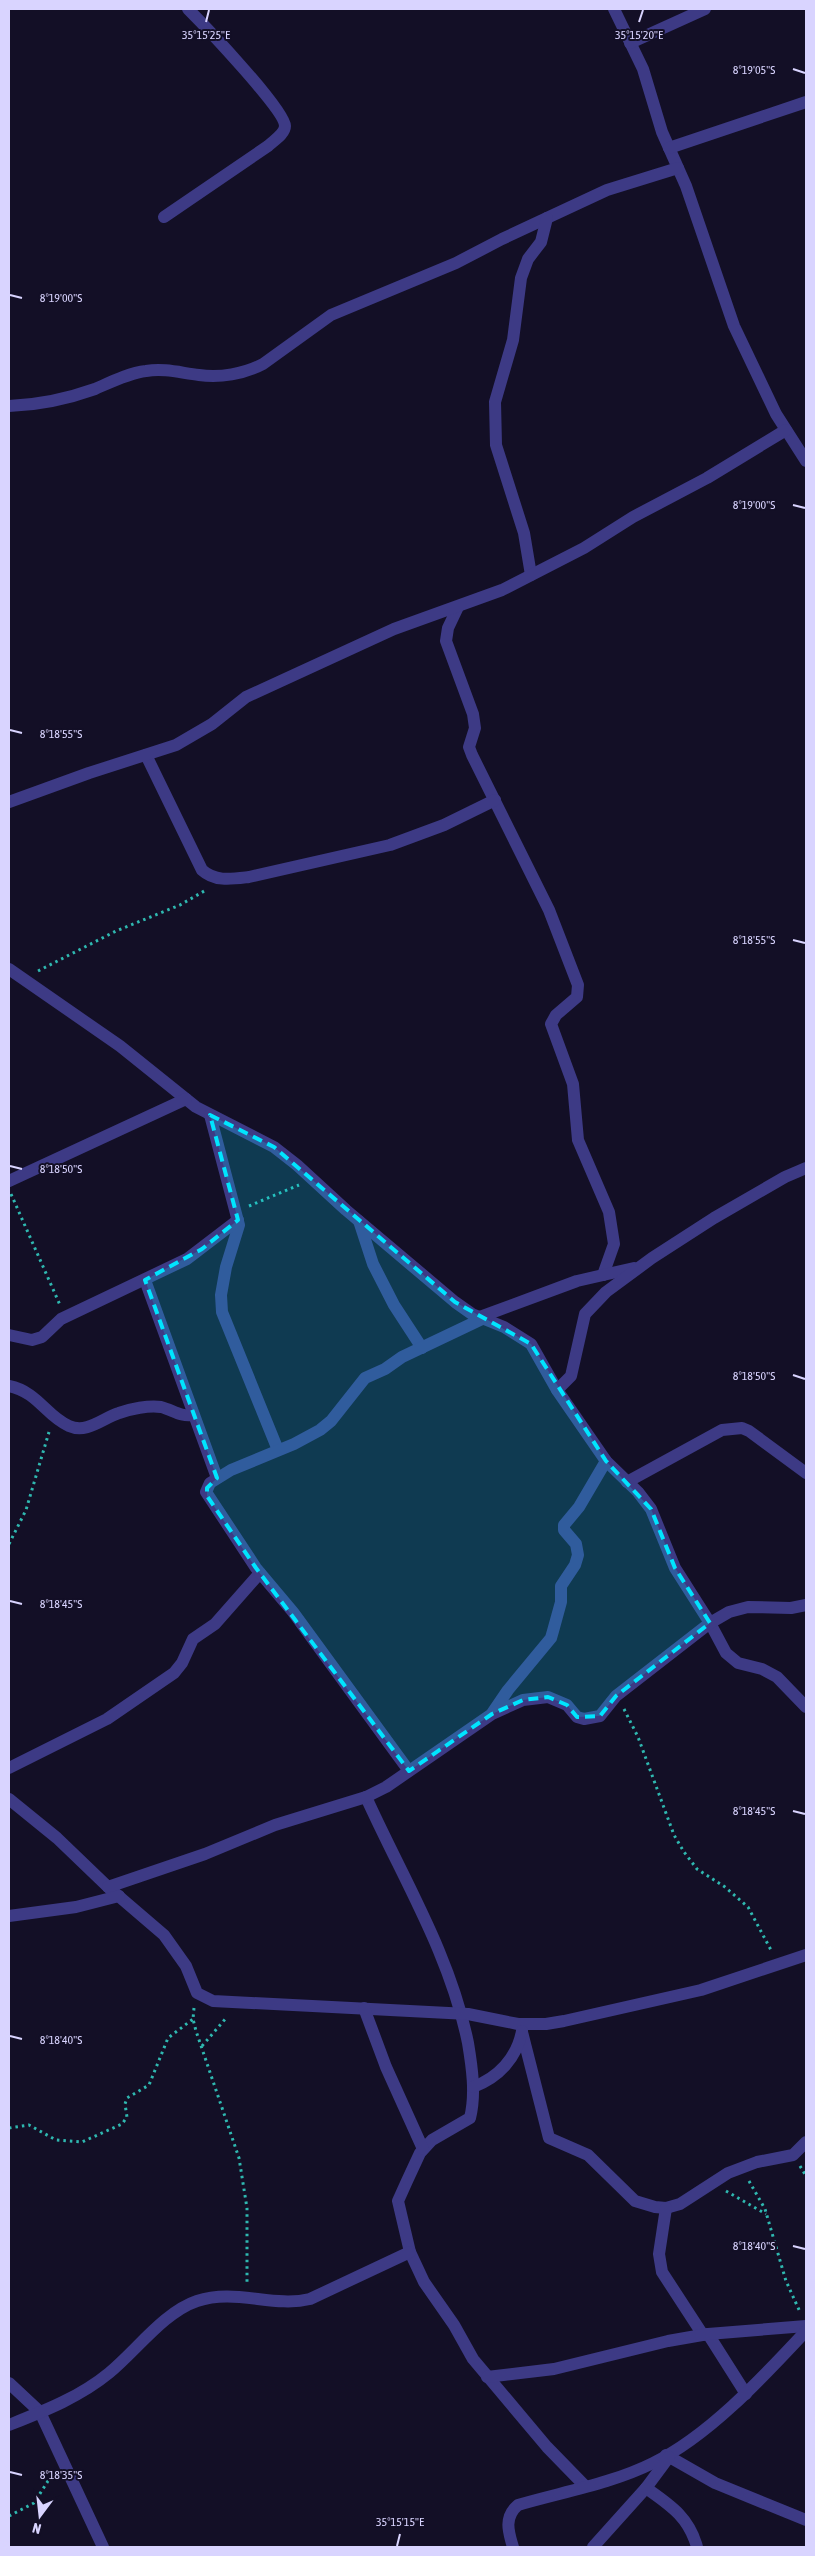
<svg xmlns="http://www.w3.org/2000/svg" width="815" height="2556" viewBox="0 0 815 2556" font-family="'Asap Condensed',sans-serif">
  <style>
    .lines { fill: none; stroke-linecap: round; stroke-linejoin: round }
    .path { stroke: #2fb8b0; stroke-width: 3; stroke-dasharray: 2.5 4; stroke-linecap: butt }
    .street { stroke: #3d3a85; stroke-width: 12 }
    .marked { fill: #00e5ff; fill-opacity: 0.2; stroke: #00e5ff; stroke-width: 4; stroke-dasharray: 10 6; stroke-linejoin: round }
    .ticks { fill: none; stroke: #d9d4ff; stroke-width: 2 }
    .ticks-label { font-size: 12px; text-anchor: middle; fill: #d9d4ff; stroke: #130f26; stroke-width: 4; stroke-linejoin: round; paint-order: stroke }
  </style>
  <rect width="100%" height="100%" fill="#130f26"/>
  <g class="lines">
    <g class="path">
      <polyline points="38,971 116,931 180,905 206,890"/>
      <polyline points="11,1194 60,1305"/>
      <polyline points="249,1206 299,1185"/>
      <polyline points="9,1544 26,1510 49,1432"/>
      <polyline points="624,1709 638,1737 674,1835 684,1852 697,1869 725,1887 748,1907 772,1952"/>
      <polyline points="194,2008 193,2019 196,2031 239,2158 247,2208 247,2284"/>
      <polyline points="202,2046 227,2017"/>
      <polyline points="9,2128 29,2125 56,2140 82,2142 122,2124 127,2117 125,2104 127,2098 149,2085 168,2038 193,2019"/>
      <polyline points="800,2166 806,2176"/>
      <polyline points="749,2181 765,2209 786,2281 800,2312"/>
      <polyline points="726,2191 766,2214"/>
      <polyline points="9,2516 34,2503 48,2481 54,2476"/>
    </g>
    <g class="street">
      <polyline points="614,9 643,69 662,132 686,186 734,326 776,414 806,461"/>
      <polyline points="630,43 705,9"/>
      <polyline points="669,148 806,102"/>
      <path d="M164 217 268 146C273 141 285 134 285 126 285 110 203 24 188 9"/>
      <path d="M9 406C38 405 67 399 95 389 111 382 129 373 146 371 165 368 181 373 199 375 220 378 244 374 263 364L331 315 456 263 502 239 607 190 678 168"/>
      <polyline points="531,575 524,533 496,445 495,402 513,340 521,278 528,259 541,242 547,218"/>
      <polyline points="458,607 448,628 446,641 473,714 475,728 469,747 472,755 549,910 578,985 577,997 556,1015 551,1024 573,1084 578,1140 609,1212 614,1244 603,1275"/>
      <path d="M146 755 202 870C215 882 232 879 249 877L390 845 444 825 495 800"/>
      <polyline points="9,802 89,773 176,745 212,724 246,697 394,629 502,590 584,548 633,517 707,478 786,430"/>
      <polyline points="9,969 120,1046 196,1107 274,1147 297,1165 346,1210 455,1302 472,1314 504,1327 531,1344 557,1390 606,1461 638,1492 651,1509 675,1568 710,1623 726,1653 738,1663 762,1669 777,1677 806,1707"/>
      <polyline points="210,1115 239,1225 226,1267 221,1295 222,1312 278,1450"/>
      <polyline points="9,1181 186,1099"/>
      <polyline points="359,1221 373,1264 394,1305 422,1348"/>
      <polyline points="145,1280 217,1478"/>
      <polyline points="480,1317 577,1281 634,1268"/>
      <polyline points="9,1335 32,1340 42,1337 61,1319 187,1259 238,1220"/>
      <path d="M9 1386C38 1392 46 1416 69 1426 87 1434 103 1418 119 1413 130 1409 149 1405 161 1407 173 1410 180 1417 193 1415"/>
      <polyline points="557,1390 571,1376 585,1314 606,1292 652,1258 714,1218 785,1177 806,1168"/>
      <polyline points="627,1482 722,1430 742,1428 749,1431 806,1473"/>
      <polyline points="493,1712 508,1690 551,1638 553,1631 561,1602 561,1586 575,1565 578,1555 576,1544 564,1530 564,1525 579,1507 606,1461"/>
      <polyline points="9,1768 107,1719 174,1673 182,1663 193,1639 215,1624 260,1573"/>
      <polyline points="409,1771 293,1612 256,1568 206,1492 210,1483 231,1470 294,1444 320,1430 331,1421 365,1378 385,1369 402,1357 484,1318"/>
      <path d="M366 1797C403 1879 450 1954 468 2043 472 2067 476 2094 470 2118L432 2140 420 2153 407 2181 398 2201 410 2252 424 2282 454 2325 473 2359 547 2447 585 2486"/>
      <polyline points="9,1799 57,1838 108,1887 164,1935 186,1966 197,1993 213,2001 468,2014 518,2024 546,2024 564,2021 701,1990 806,1955"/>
      <polyline points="108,1887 205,1854 275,1825 366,1797 386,1787 492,1714 523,1700 548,1697 567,1705 577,1717 584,1719 600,1716 616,1696 710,1623 729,1612 748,1607 791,1608 806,1605"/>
      <polyline points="9,1916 76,1907 119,1896"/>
      <polyline points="364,2008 386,2067 423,2149"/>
      <polyline points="522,2032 549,2138 588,2155 635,2201 655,2207 666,2208 680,2204 728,2173 757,2162 793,2155 806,2142"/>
      <path d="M473 2087C498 2078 517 2058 522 2031"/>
      <polyline points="666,2208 659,2254 662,2272 703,2335"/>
      <polyline points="708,2334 746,2394"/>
      <polyline points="487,2377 554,2369 668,2341 708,2334 806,2326"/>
      <polyline points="9,2383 40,2412 103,2547"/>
      <path d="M9 2425C44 2411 80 2397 109 2373 136 2351 164 2312 197 2301 235 2288 273 2308 310 2299L410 2252"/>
      <polyline points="666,2455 715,2483 806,2520"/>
      <path d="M646 2488C670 2505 689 2517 697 2547"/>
      <path d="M513 2547C508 2531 504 2517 518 2505 562 2492 611 2484 653 2463 709 2436 764 2376 806 2331"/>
      <polyline points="593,2547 646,2488 669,2457"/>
    </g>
  </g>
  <path class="marked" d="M210 1115 274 1147 455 1302 531 1344 606 1461 651 1509 675 1568 710 1623 616 1696 600 1716 577 1717 567 1705 548 1697 523 1700 492 1714 409 1771 256 1568 207 1496V1488L217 1478 145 1280 202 1249 238 1220Z"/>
  <path class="ticks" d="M206 22 209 10M639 22 643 10M793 69 805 73M10 295 22 298M793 505 805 508M10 730 22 733M793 940 805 943M10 1166 22 1169M793 1375 805 1379M10 1601 22 1604M793 1811 805 1814M10 2036 22 2039M793 2246 805 2249M10 2472 22 2475M397 2546 400 2534"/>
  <g class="ticks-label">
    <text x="206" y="39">35°15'25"E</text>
    <text x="639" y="39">35°15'20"E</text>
    <text x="754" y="74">8°19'05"S</text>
    <text x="61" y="302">8°19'00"S</text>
    <text x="754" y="509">8°19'00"S</text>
    <text x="61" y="738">8°18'55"S</text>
    <text x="754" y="944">8°18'55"S</text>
    <text x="61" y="1173">8°18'50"S</text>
    <text x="754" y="1380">8°18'50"S</text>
    <text x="61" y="1608">8°18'45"S</text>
    <text x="754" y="1815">8°18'45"S</text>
    <text x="61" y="2044">8°18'40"S</text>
    <text x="754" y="2250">8°18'40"S</text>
    <text x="61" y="2479">8°18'35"S</text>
    <text x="400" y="2526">35°15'15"E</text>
  </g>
  <rect width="815" height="2556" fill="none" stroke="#d9d4ff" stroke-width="20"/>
  <g transform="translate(40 2516) rotate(195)" stroke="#130f26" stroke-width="4" paint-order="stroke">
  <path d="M0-4L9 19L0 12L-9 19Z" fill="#d9d4ff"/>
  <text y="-8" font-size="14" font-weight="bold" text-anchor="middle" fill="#d9d4ff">N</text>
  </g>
</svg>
